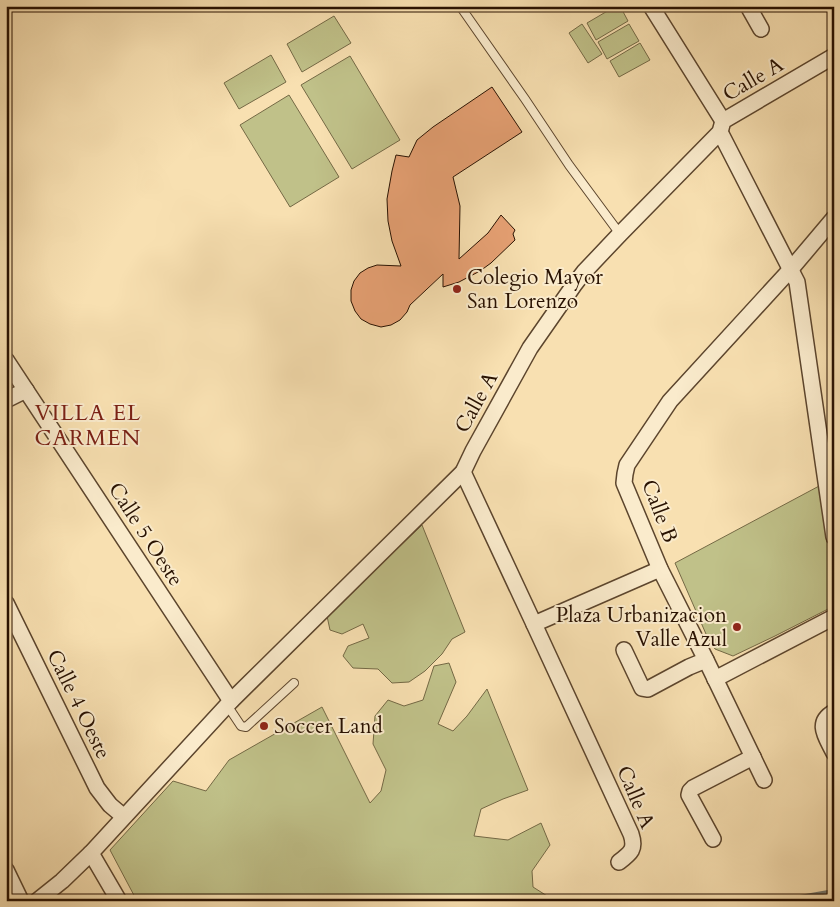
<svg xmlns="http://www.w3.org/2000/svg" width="840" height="907" viewBox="0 0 840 907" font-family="Cardo,serif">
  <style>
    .green { fill: #c0c189; stroke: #746945 }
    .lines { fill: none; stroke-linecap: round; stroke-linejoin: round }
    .stream { stroke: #71766e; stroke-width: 4 }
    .building { fill: #e7a174; stroke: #281101 }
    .lane-casing { stroke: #5c452d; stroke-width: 10 }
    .street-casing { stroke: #5c452d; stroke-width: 18 }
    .lane { stroke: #faebcc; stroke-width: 8 }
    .street { stroke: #faebcc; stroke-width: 15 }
    .poi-dot { fill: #8f2418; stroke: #faebcc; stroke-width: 2 }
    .labels { text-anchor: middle; stroke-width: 4; stroke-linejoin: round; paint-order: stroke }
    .street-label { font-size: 21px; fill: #281101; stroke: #faebcc }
    .poi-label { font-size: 21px; fill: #281101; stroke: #faebcc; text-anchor: start }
    .neighbourhood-label { font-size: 22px; letter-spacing: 1px; fill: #7a1f14; stroke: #faebcc }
  </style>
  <rect width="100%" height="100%" fill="#f8e0b1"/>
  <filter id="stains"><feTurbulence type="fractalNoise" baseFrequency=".004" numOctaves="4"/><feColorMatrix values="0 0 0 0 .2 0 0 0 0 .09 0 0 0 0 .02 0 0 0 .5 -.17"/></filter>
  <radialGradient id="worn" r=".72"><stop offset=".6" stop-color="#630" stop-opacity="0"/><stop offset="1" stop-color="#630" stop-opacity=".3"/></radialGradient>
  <g class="green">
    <polygon points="616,6 620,6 628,21 596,40 587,23"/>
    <polygon points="334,16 351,43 302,72 287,44"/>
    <polygon points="582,24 602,54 588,63 569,33"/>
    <polygon points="629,24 639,41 607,59 598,42"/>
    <polygon points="640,43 650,60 619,77 610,61"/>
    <polygon points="271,55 286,82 239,109 224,83"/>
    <polygon points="350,56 400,140 352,169 301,85"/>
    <polygon points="289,95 339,177 290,207 240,125"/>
    <polygon points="821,485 834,583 834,606 775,636 733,656 715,649 706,634 675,563"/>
    <polygon points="422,525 465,632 452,639 442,654 425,671 409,682 392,683 378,669 353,668 343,656 348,646 369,638 363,624 342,634 330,630 327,616"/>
    <polygon points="449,663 456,682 438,724 453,731 467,716 487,689 528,790 503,799 481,809 474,836 508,840 541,823 550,845 532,871 533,887 555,901 137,901 110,850 173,781 206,791 229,760 322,707 370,803 381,791 386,770 373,744 375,716 388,700 404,706 423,700 434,666"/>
  </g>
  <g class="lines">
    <polyline class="stream" points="777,901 834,891"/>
  </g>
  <polygon class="building" points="492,87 522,132 453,177 460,206 459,259 488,233 501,215 515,230 513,234 515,240 491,263 480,271 459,282 443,287 443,274 410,305 407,312 400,320 391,325 381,327 370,324 361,319 355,311 351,301 351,290 354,281 360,273 368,268 377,265 401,266 392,241 388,221 387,199 392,171 396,155 409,157 417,140 433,127"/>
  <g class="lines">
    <g class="lane-casing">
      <g id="lane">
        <polyline points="460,6 525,99 569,165 620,234"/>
        <polyline points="227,705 241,726 246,727 294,683"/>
      </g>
    </g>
    <g class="street-casing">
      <g id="street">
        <polyline points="651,6 723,121"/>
        <polyline points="748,6 761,29"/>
        <polyline points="720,132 797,282 834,537"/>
        <polyline points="6,360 231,701"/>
        <polyline points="6,400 26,390"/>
        <path d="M463 472 534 624 631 834C636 849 631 853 619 862"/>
        <polyline points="6,603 97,788 110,805 123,816"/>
        <polyline points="534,624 660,569"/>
        <polyline points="624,650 642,688 648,689 689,667 706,660"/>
        <polyline points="715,679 834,617"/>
        <path d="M834 712C814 723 827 738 834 753"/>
        <polyline points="764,780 706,660 660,569 624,483 625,474 627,465 670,401 791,269 834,218"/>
        <polyline points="713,839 689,795 690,791 693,788 753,757"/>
        <polyline points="91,853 119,901"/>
        <polyline points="6,870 21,901"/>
        <polyline points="37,901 62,881 91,853 231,701 463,472 473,451 530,348 574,285 584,272 620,234 720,132 723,121 834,56"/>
      </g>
    </g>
    <use href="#lane" class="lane"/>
    <use href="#street" class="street"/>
  </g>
  <g class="poi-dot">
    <circle cx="457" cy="289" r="5"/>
    <circle cx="737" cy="627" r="5"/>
    <circle cx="264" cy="726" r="5"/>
  </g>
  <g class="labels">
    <g class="street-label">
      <text transform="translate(753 79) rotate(-30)" y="7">Calle A</text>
      <text transform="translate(476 402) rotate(-61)" y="7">Calle A</text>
      <text transform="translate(660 511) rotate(69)" y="7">Calle B</text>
      <text transform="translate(146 534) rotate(57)" y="7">Calle 5 Oeste</text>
      <text transform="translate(79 704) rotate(64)" y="7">Calle 4 Oeste</text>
      <text transform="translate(636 797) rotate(67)" y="7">Calle A</text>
    </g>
    <g class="poi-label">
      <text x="467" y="284">Colegio Mayor<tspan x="467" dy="24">San Lorenzo</tspan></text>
      <text x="727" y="622" text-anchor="end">Plaza Urbanizacion<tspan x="727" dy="24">Valle Azul</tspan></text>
      <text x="274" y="733">Soccer Land</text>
    </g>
    <g class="neighbourhood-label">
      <text x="88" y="420">VILLA EL<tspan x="88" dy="25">CARMEN</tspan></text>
    </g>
  </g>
  <rect width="840" height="907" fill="none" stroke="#f8e0b1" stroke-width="25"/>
  <rect x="8" y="8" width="825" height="892" fill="none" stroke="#281101" stroke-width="2.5"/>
  <rect x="12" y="12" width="815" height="882" fill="none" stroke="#281101"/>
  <rect width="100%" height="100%" filter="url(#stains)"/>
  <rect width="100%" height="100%" fill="url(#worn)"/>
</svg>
